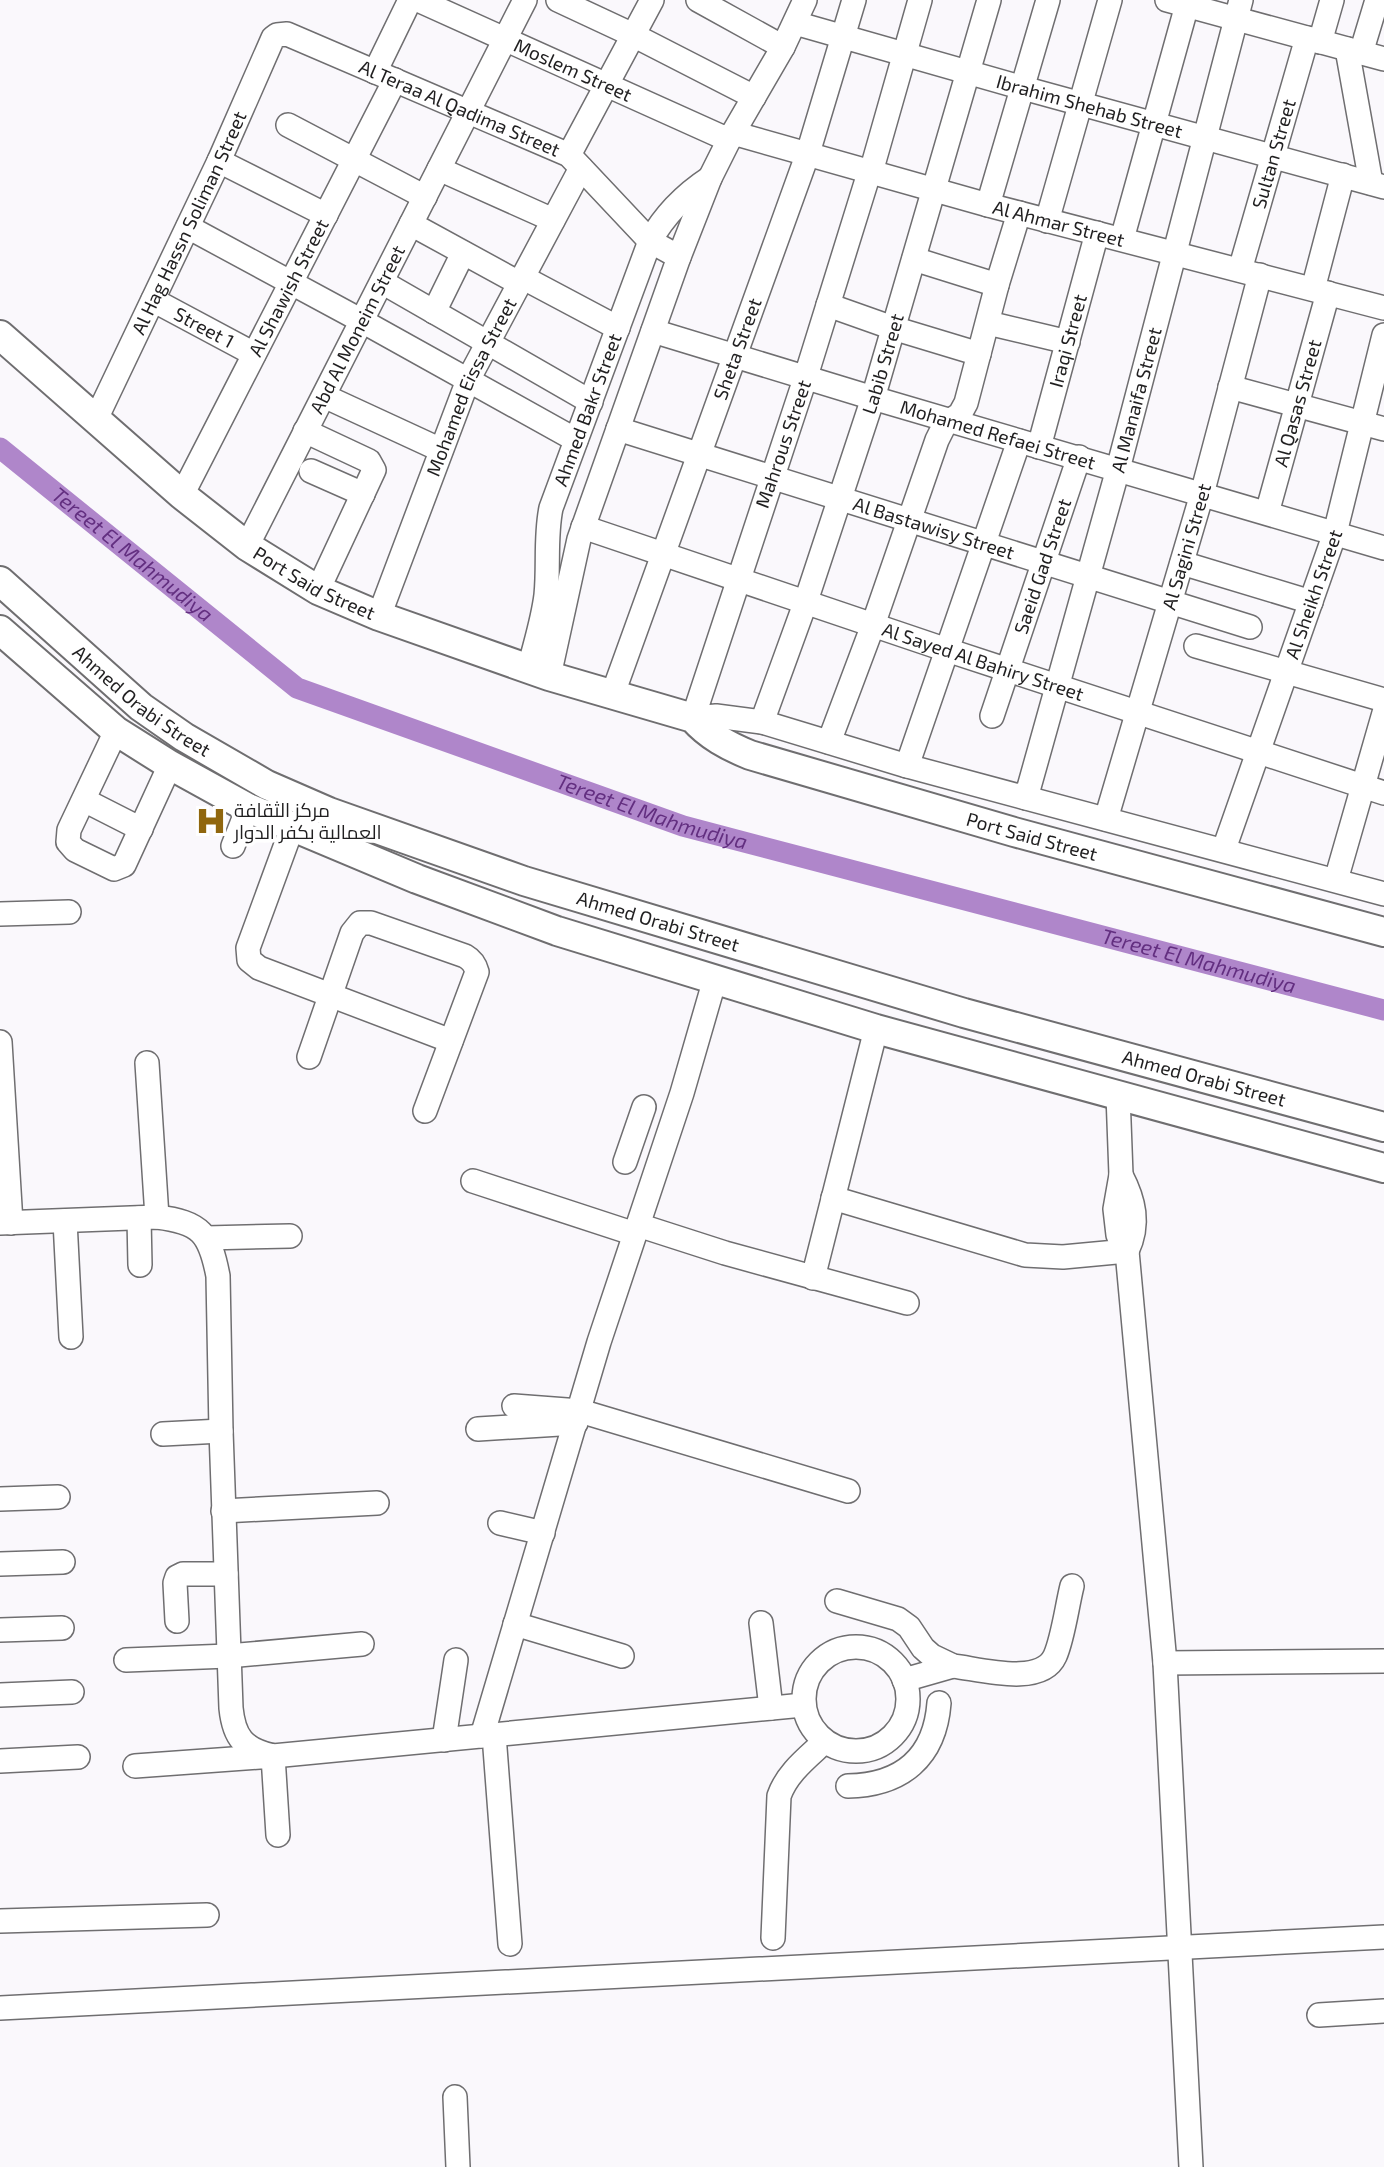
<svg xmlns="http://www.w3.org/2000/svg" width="1384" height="2167" viewBox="0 0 1384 2167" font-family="'Exo 2',Cairo,sans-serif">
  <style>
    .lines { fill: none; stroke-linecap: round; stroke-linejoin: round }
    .canal { stroke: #af86ca; stroke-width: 21 }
    .minor-casing { stroke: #6f6e70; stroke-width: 26 }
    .major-casing { stroke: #6f6e70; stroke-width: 32 }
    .minor { stroke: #fff; stroke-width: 23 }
    .major { stroke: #fff; stroke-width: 28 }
    .labels { text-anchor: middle; stroke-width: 7; stroke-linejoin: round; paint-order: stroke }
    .street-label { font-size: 19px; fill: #201f20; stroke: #fff }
    .poi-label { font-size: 19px; fill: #201f20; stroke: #fff; text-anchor: start }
    .water-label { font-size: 21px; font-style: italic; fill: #632f80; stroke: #fff }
  </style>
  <rect width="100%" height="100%" fill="#faf8fc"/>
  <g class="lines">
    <path class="canal" id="s1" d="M0 448 297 688 683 826 1384 1010"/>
    <g class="minor-casing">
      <g id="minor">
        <path id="s2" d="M418 0 729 140"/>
        <polyline points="558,0 633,35 754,97"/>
        <polyline points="698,0 783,47"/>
        <polyline points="1167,0 1384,59"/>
        <path id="s3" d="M795 23 1023 88 1384 187"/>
        <polyline points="1320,42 1332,0"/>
        <polyline points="1347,49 1371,183"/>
        <polyline points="1361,53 1377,0"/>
        <polyline points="375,72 410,0"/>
        <polyline points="288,125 425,197"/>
        <path id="s4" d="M733 133 988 205 1384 308"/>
        <polyline points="569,155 652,0"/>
        <polyline points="219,161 326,215"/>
        <polyline points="439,169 553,220"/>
        <polyline points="870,170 806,376 693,718 716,716 762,722 907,766 1384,894"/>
        <polyline points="871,172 920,0"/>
        <polyline points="988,205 1048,0"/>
        <polyline points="1047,221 1110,0"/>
        <polyline points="411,224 519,283"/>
        <polyline points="188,227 362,321 576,440"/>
        <polyline points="1122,239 1187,5"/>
        <polyline points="914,259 997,285"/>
        <path id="s5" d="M1240 270 1307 38"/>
        <polyline points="522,277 618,328"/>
        <polyline points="382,282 591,402"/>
        <polyline points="1313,289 1343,175"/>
        <path id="s6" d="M153 300 254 354"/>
        <polyline points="828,305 893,328 979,354"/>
        <polyline points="434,312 463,253"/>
        <polyline points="988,323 1068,342"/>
        <path id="s7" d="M653 331 873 398 1384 548"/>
        <polyline points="1230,387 1384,429"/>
        <polyline points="324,396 441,450"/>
        <path id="s8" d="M96 419 219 161 273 38 277 35 287 34 569 155 650 241 679 257"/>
        <path id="s9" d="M618 429 1250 627"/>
        <polyline points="305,431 369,461 374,470 318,590"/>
        <path id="s10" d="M1039 447 1097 233"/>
        <polyline points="311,471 363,494"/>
        <path id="s11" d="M182 495 395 80"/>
        <path id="s12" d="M1267 513 1328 293"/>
        <path id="s13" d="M583 527 947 650 1384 793"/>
        <path id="s14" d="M247 546 525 0"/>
        <polyline points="1182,563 1311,602"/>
        <path id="s15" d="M379 616 468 380 581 168"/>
        <polyline points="1196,646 1384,700"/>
        <path id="s16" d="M529 669C535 644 543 620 546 595 549 566 545 537 551 508L650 241C665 214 684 195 710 178"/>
        <polyline points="549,676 579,539 679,257 710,178 729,140 783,47 805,0"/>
        <path id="s17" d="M612 696 808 153 854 0"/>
        <path id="s18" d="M992 716 1079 457"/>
        <path id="s19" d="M762 722 806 601 873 398 989 0"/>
        <polyline points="116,731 69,830 68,842 75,850 114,869 124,865 170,765"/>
        <polyline points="829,742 873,625 937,440 945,424 960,414 966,403 997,285 1019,213"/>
        <polyline points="907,766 1019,441"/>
        <path id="s20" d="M1026 798 1118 469 1241 0"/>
        <polyline points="84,800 141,829"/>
        <path id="s21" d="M1106 819 1202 494 1260 275"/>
        <polyline points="292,828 248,948 249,960 259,968 451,1041"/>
        <polyline points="233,846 248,808"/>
        <path id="s22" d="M1224 849 1335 533 1384 335"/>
        <polyline points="1336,880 1384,713"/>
        <polyline points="0,914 69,912"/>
        <polyline points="0,1042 11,1223"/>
        <path d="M309 1057 352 933 360 923H371L465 956C472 960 475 964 477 972L425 1111"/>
        <polyline points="147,1063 157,1217"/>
        <polyline points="1118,1095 1121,1175 1115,1209 1118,1235 1127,1251 1165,1663 1191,2167"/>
        <polyline points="625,1162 644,1107"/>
        <path d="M1121 1175C1134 1200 1140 1224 1127 1251"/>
        <polyline points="473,1181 635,1234"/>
        <polyline points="833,1198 1025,1255 1063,1257 1127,1251"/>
        <polyline points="139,1218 140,1265"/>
        <polyline points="65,1221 71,1337"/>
        <path d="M0 1223 157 1217C201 1222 210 1234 218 1276L221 1431 231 1708C234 1738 244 1749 273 1756L803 1705"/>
        <polyline points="638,1225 725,1253 907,1303"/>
        <polyline points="206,1238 290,1236"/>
        <polyline points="813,1278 876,1029"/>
        <polyline points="514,1406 580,1411 848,1491"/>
        <polyline points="478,1429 576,1423"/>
        <polyline points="163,1434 221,1431"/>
        <polyline points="0,1499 58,1497"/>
        <polyline points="223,1511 377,1503"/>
        <polyline points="500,1523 543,1533"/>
        <polyline points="0,1564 63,1562"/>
        <path d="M837 1601 898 1619 909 1627 923 1648 932 1656 953 1666C980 1669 1041 1687 1055 1656 1063 1638 1067 1606 1072 1586"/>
        <polyline points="177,1621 175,1583 177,1577 183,1574 226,1574"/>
        <polyline points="761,1623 771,1708"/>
        <polyline points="515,1624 622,1656"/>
        <polyline points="0,1630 62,1628"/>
        <circle cx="856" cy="1699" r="52"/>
        <polyline points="126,1660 228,1656 362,1644"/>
        <polyline points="1165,1663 1384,1661"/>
        <polyline points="904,1680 953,1666"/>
        <polyline points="0,1695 72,1692"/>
        <polyline points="494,1735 510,1944"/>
        <polyline points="482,1736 599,1342 682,1093 715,979"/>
        <polyline points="444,1740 456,1660"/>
        <polyline points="0,1761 78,1757"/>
        <polyline points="135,1766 273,1756 278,1835"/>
        <path d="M848 1786C902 1785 935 1757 939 1703"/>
        <polyline points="0,1921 207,1915"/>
        <path d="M773 1938 779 1796C787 1773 807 1758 824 1742"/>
        <polyline points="0,2008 1384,1937"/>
        <polyline points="1319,2015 1384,2011"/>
        <polyline points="455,2097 458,2167"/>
      </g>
    </g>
    <g class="major-casing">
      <g id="major">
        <path id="s23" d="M0 335 182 495 247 546 318 590 379 616 549 676 693 718C709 736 728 746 750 755L1014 832 1384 932"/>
        <path id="s24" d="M0 581 141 707 184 737 267 785 329 812 524 881 964 1013 1384 1127"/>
        <polyline points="0,630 116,731 170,765 248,808 417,879 557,931 876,1029 1384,1168"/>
      </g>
    </g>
    <use href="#minor" class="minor"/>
    <use href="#major" class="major"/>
  </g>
  <defs>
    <g id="hospital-bare" transform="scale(2.415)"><path d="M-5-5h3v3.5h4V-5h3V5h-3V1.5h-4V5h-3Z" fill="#90660e" stroke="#fff" stroke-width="2.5" paint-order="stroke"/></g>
  </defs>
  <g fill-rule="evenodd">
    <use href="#hospital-bare" x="211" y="821"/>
  </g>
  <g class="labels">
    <g class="street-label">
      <text dy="7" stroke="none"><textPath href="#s2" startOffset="170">Moslem Street</textPath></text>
      <text dy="7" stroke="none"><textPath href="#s3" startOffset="306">Ibrahim Shehab Street</textPath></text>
      <text dy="7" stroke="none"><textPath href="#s8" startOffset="623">Al Teraa Al Qadima Street</textPath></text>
      <text dy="7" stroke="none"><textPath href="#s5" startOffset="121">Sultan Street</textPath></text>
      <text dy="7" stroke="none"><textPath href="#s8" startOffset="217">Al Hag Hassn Soliman Street</textPath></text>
      <text dy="7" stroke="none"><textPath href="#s4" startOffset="338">Al Ahmar Street</textPath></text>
      <text dy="7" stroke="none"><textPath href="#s11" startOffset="233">Al Shawish Street</textPath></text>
      <text dy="7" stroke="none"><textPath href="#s6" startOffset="58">Street 1</textPath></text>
      <text dy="7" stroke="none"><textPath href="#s14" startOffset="243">Abd Al Moneim Street</textPath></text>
      <text dy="7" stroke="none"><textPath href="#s10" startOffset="110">Iraqi Street</textPath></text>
      <text dy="7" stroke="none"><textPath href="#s17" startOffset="369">Sheta Street</textPath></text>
      <text dy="7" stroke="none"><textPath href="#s19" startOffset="378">Labib Street</textPath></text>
      <text dy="7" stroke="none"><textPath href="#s15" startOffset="247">Mohamed Eissa Street</textPath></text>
      <text dy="7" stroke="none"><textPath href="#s20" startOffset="413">Al Manaifa Street</textPath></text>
      <text dy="7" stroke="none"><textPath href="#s12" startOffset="114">Al Qasas Street</textPath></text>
      <text dy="7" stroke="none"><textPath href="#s16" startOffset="268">Ahmed Bakr Street</textPath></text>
      <text dy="7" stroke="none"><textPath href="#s7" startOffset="360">Mohamed Refaei Street</textPath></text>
      <text transform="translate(783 444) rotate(-71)" y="7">Mahrous Street</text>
      <text dy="7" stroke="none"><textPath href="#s9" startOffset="331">Al Bastawisy Street</textPath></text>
      <text dy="7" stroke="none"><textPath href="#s21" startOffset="284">Al Sagini Street</textPath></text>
      <text dy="7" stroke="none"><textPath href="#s18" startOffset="158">Saeid Gad Street</textPath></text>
      <text dy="7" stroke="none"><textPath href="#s23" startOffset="402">Port Said Street</textPath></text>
      <text dy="7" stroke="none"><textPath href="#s22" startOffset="270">Al Sheikh Street</textPath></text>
      <text dy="7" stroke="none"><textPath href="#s13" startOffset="422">Al Sayed Al Bahiry Street</textPath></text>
      <text dy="7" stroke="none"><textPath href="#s24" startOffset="186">Ahmed Orabi Street</textPath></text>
      <text dy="7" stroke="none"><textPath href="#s23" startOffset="1167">Port Said Street</textPath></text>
      <text dy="7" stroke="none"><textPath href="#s24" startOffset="752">Ahmed Orabi Street</textPath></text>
      <text dy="7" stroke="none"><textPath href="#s24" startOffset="1320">Ahmed Orabi Street</textPath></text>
    </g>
    <g class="poi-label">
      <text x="234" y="817">مركز الثقافة<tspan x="234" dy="22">العمالية بكفر الدوار</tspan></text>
    </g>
    <g class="water-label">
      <text dy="7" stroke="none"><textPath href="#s1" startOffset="170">Tereet El Mahmudiya</textPath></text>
      <text dy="7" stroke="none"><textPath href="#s1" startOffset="758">Tereet El Mahmudiya</textPath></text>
      <text dy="7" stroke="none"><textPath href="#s1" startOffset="1325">Tereet El Mahmudiya</textPath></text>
    </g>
  </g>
</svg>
